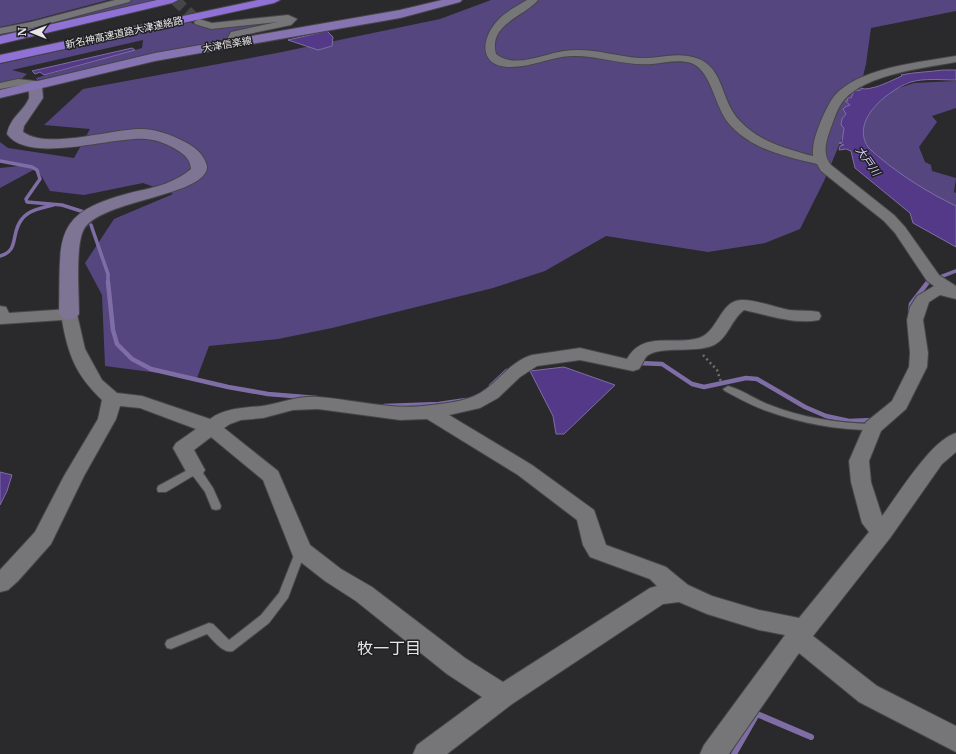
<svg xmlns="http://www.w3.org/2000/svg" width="956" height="754" viewBox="0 0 956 754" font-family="Merriweather,'Noto Sans JP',serif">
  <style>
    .green { fill: #56467f }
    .water { fill: #533988; stroke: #7f6da5 }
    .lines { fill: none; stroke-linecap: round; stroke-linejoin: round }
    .stream-far2 { stroke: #7f6da5; stroke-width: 3.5 }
    .stream-far1 { stroke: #7f6da5; stroke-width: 4.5 }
    .stream { stroke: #7f6da5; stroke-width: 6 }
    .street-tunnel { stroke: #464648; stroke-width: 11; stroke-dasharray: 11 5.5; stroke-linecap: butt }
    .lane-casing { stroke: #464548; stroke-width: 2 }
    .street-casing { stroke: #464548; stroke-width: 2 }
    .secondary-casing { stroke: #464548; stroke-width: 2 }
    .primary-casing { stroke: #464548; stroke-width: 2 }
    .highway-casing { stroke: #464548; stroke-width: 2 }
    .path { stroke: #706f72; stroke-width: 2.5; stroke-dasharray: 2 3; stroke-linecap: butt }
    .lane { fill: #767578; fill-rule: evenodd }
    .street { fill: #767578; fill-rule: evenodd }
    .secondary { fill: #7e7494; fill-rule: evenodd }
    .primary { fill: #8673b1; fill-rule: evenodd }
    .highway { fill: #9072d7; fill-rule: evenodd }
    .labels { text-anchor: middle; stroke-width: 3; stroke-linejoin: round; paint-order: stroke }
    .far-street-label { font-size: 10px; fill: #e7e7e9; stroke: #202022 }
    .far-water-label { font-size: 11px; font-style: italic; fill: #d5cbf8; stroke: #202022 }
    .near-neighbourhood-label { font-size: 16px; fill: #e7e7e9; stroke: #202022 }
  </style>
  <rect width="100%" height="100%" fill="#2a292c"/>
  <g class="green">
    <polygon points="0,0 108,0 33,20 0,27"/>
    <polygon points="132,0 165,0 0,37 0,33 31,27"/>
    <polygon points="491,0 956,0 956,11 871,28 866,64 856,105 824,181 800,229 765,243 708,252 606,236 545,271 493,288 332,328 278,339 209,346 197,378 105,366 102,295 85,263 114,219 173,194 143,183 84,195 50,191 37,168 0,188 0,168 19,166 0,160 0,142 8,148 74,158 90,129 44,125 83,89 277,53 440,19"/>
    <path d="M279 20 236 31 228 39 37 80 36 78 142 48 143 40 12 70 27 74 20 80 0 83V64L190 22C205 32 259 22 279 20Z"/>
    <polygon points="956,81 956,108 932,116 937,122 919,147 925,162 931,165 932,171 956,178 954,192 956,193 956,211 940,203 863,149 861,107 881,94 914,83"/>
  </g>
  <g class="water">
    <polygon points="327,31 333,37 332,46 318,50 288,40"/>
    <polygon points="132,48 135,50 44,75 40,72 35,74 32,71"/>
    <path d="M943 70H956V80C942 80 924 78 911 82 888 90 850 120 868 147 871 151 876 154 879 157 903 177 929 193 956 206V247L913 223 910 213 855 168 851 151 846 149 839 150 840 146 844 145 839 143 842 142 844 128 841 125 842 119 846 114 843 109 845 107 850 105 845 101H848L847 98H851L854 91 861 90V88L865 89C878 88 890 81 902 76L901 75C915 72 929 72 943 70Z"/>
    <polygon points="564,367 615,385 564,434 556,434 553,416 530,371"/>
    <polygon points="0,472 12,475 7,491 0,505"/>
  </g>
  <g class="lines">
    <g class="stream-far2">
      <polyline points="0,161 32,167 37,170 40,179 26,199 27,202 62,205 84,212"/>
      <polyline points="91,225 108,274 108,283"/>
      <path d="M0 256C20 251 10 233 22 219 29 210 42 208 53 205"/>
      <polyline points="940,277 956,271"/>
      <polyline points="927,283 929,281"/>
    </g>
    <g class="stream-far1">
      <polyline points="108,282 113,330 117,344 132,359 151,369 228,387 268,394 317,398"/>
      <polyline points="910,312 911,304 928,282"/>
      <polyline points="638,363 662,364 692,384 704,387 746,378 757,379 805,407 826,416 849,421 873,420"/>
      <polyline points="491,386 507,371"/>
      <polyline points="384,406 439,404 466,400"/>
    </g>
    <polyline class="stream" points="734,754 757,714 811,737"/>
    <polyline class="street-tunnel" points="175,0 199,22"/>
    <g class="lane-casing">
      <g id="lane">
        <path d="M728 386C743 390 756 400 770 405 802 418 839 423 873 424L876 425 878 427 876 429 873 430C837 430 800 423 767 411 752 406 738 398 725 391L723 389Z"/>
        <polygon points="195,466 199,467 213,488 221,506 220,509 216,510 212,509 205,492 193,476 166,492 158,492 157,489 158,486"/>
        <path d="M301 546 305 547 306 550 288 598 269 623 233 651C223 654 214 641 207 634L171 649 167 648 165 644 167 640 209 623 213 624 229 640 261 615 279 593 296 550 297 547Z"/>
      </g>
    </g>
    <g class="street-casing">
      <g id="street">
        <polygon points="115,0 131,0 129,2 32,28 0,34 0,28 31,22"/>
        <path d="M527 0H538C524 17 488 24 496 54 515 69 543 54 564 51 590 47 614 56 639 58 655 59 672 53 688 56 726 62 718 98 740 121 758 141 787 149 813 156 812 144 816 134 820 123 825 112 830 99 839 91 867 67 920 62 956 56V62C924 68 866 74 844 100 837 108 834 120 830 130 826 142 822 154 831 165L894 215 905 227 939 275 956 286V299L940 295 929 302 923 320 928 353 927 367 906 409 881 431 869 461 871 482 882 516C898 495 931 440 956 433V452L942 464 890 538 813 636 877 686 956 726V752L859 702 799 653 729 754H700L704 745 785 635 759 630 707 614 679 602 663 604 512 704 447 754H413L417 745 482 697 447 674 356 601 325 581 293 556 263 480 211 437 194 450 205 470 202 475 195 477 188 475 173 448 176 443 196 429 140 408 120 406 116 419 84 476 51 544 18 581 8 590 0 592V570L35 532 64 476 98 419 102 400C76 375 68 355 62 320L2 324H0V306L6 307 9 313 69 309 75 310 77 314 85 349 102 380 117 393 142 396 210 419C225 408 244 408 262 406 281 403 299 395 319 397 357 400 393 411 431 405 449 403 471 401 486 389 501 378 512 361 532 355L580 348 627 359C643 330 674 346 699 338 718 332 720 301 741 300 754 299 774 307 789 310 799 311 809 310 819 312L821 316 819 320C795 325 767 315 744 310 731 320 728 338 714 345 694 354 661 345 647 356 644 359 642 365 639 369L633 371 580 360 537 366 520 377 498 398 480 408 449 415 532 465 594 510 606 545 666 567 688 585 712 596 759 610 799 618 869 532 862 523 851 482 849 461 866 422 892 401 909 367 910 353 907 320 910 307 917 296 934 286 927 281 895 233 884 221 821 171 817 164C787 157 754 150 732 127 714 110 713 71 691 63 679 59 664 63 652 64 624 66 598 55 571 56 550 57 532 67 511 67 477 67 481 37 499 19 507 11 517 6 527 0ZM318 409 400 420 427 419 518 475 577 520 583 545 590 557 650 579 657 586 650 588 503 682 465 658 372 587 341 569 310 545 278 471 224 428 230 424 241 420 263 418 293 410Z"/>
        <polygon points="288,15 297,19 291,25 239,36 237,39 240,43 235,46 231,45 227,39 231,32 277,22 211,29 195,24 194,22 199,19 212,23"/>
        <polygon points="18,79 35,81 41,85 35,88 22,85 0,89 0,83"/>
      </g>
    </g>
    <g class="secondary-casing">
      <path id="secondary" d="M35 81 40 82 42 85 43 98 24 126 23 132C49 150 109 129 141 129 156 129 172 135 185 142 195 147 204 154 207 166 209 196 102 199 84 229 75 245 79 294 79 314L76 318 69 320 62 318 59 314C61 235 50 212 138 191 157 187 176 182 191 169 190 159 185 155 177 150 168 144 157 140 146 139 113 136 29 165 7 134 10 117 25 110 29 98 30 92 26 87 30 82Z"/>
    </g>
    <g class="primary-casing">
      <polygon id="primary" points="442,0 462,0 460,2 400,18 155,61 0,98 0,90 155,53 400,10"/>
    </g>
    <g class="highway-casing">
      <g id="highway">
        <polygon points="157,0 178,0 172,3 0,44 0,36"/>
        <polygon points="258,0 280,0 274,3 0,63 0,55"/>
      </g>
    </g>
    <polyline class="path" points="703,355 717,370 721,382"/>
    <use href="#lane" class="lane"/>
    <use href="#street" class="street"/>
    <use href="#secondary" class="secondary"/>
    <use href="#primary" class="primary"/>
    <use href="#highway" class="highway"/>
  </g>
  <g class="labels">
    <g class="far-street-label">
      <text transform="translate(124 32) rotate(-12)" y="4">新名神高速道路大津連絡路</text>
      <text transform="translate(227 44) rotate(-10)" y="4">大津信楽線</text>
    </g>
    <g class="far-water-label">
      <text transform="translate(868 161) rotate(55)" y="4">大戸川</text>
    </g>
    <g class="near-neighbourhood-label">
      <text x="389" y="654">牧一丁目</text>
    </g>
  </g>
  <g transform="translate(32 32) rotate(271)" stroke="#202022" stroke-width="3" paint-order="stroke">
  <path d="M0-3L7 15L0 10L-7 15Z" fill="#e7e7e9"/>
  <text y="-6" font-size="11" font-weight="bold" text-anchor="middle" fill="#e7e7e9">N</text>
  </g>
</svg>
